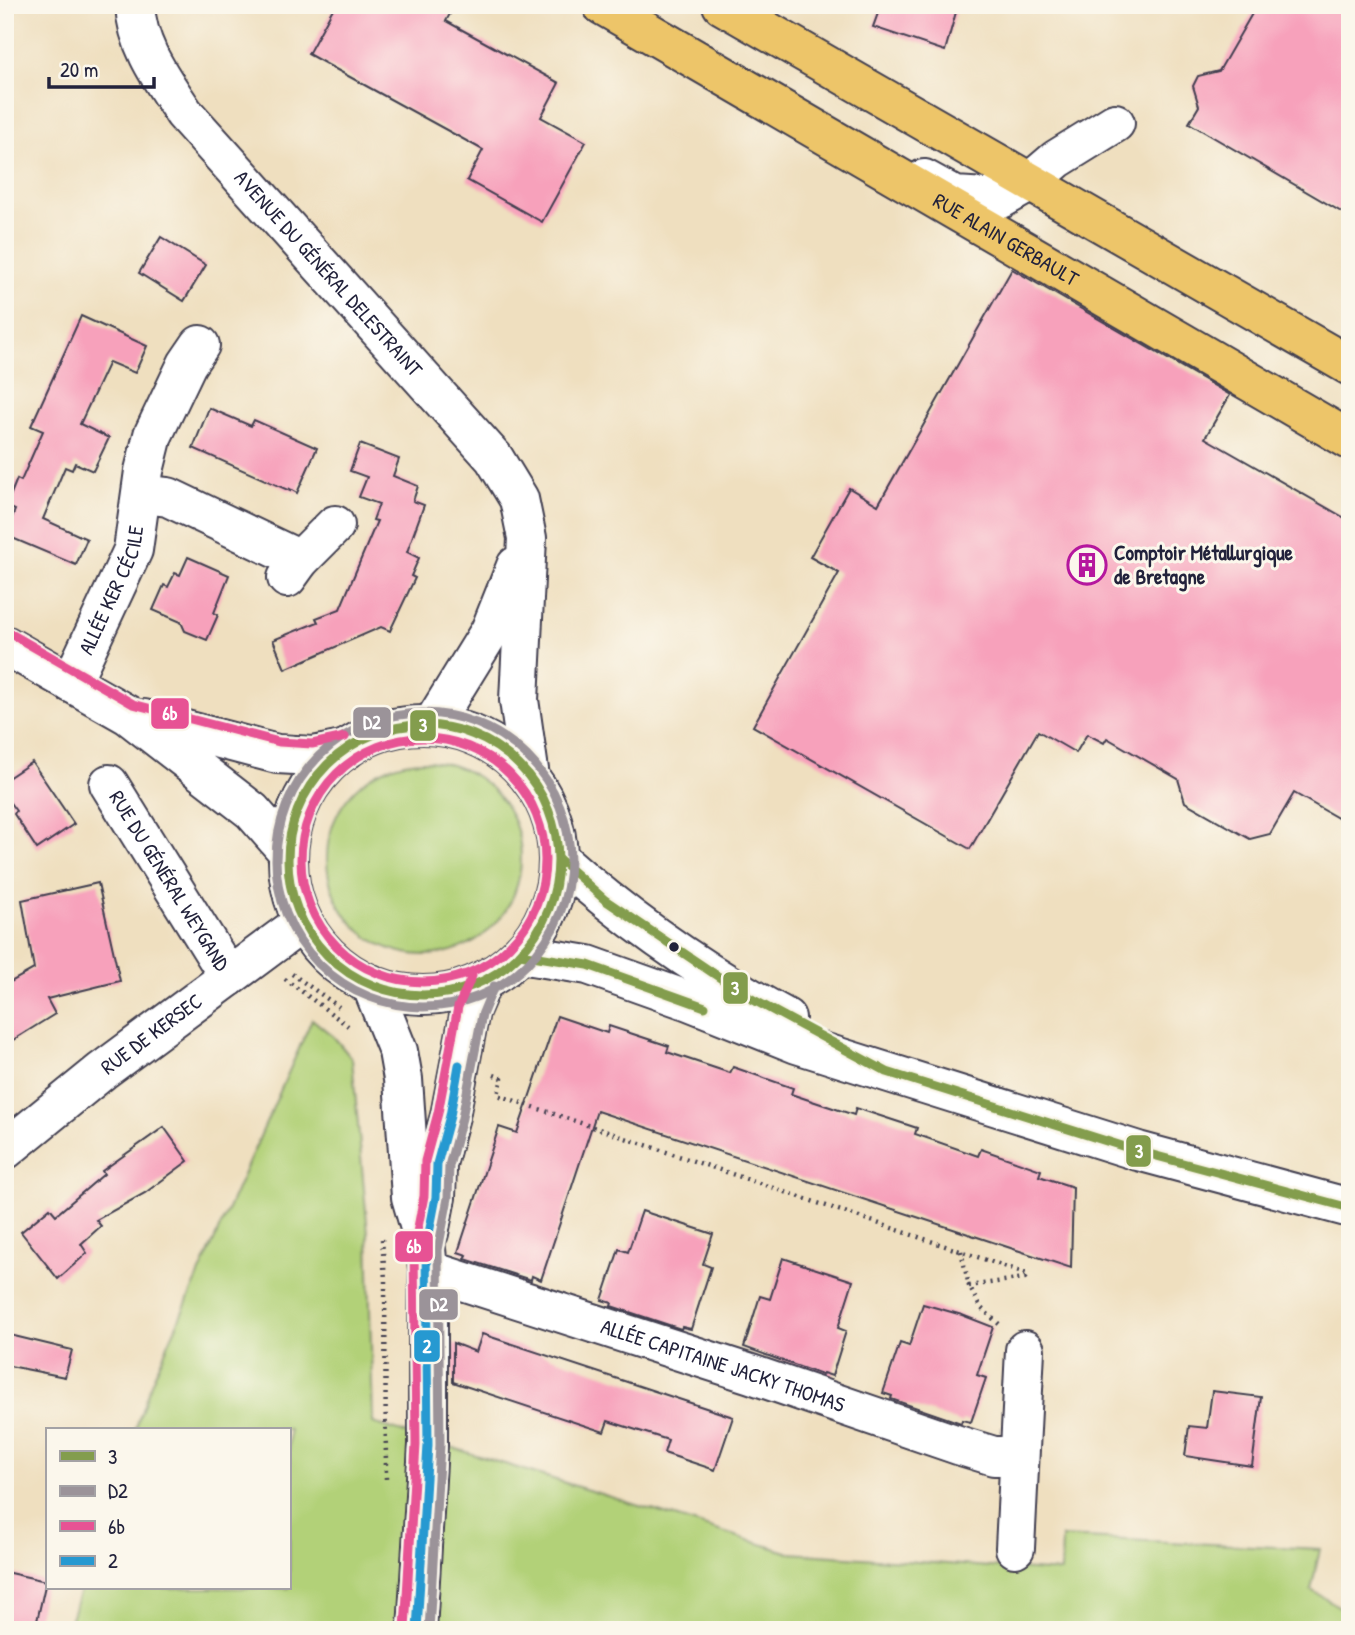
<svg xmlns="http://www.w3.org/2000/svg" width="1355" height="1635" viewBox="0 0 1355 1635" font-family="'Patrick Hand',sans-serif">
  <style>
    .green { fill: #b2d178; stroke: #6a7a5a; stroke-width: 2 }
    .building { fill: #f7a1bb }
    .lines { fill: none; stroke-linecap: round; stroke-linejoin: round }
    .minor-casing { stroke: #413e4f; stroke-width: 42 }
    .major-casing { stroke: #413e4f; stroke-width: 42 }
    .path { stroke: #413e4f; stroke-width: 4.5; stroke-dasharray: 2 5; stroke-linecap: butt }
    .minor { stroke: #fff; stroke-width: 38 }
    .major { stroke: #edc569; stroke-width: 38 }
    .bus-1-casing { stroke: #fbf7ec; stroke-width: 14 }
    .bus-2-casing { stroke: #fbf7ec; stroke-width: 14 }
    .bus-3-casing { stroke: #fbf7ec; stroke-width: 14 }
    .bus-4-casing { stroke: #fbf7ec; stroke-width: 14 }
    .bus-1 { stroke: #839d4d; stroke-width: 9 }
    .bus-2 { stroke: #9b9399; stroke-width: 9 }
    .bus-3 { stroke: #e75294; stroke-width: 9 }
    .bus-4 { stroke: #2699d1; stroke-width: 9 }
    .bus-dot { fill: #22223b; stroke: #fbf7ec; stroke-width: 2.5 }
    .labels { text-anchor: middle; stroke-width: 6; stroke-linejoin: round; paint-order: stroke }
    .street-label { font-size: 21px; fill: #22223b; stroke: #fbf7ec }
    .poi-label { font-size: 21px; font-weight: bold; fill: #22223b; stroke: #fbf7ec; text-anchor: start }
    .line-badge { stroke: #fbf7ec; stroke-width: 2.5 }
    .badge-label { font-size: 19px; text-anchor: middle; font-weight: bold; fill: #fff }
  </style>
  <rect width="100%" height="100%" fill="#fbf7ec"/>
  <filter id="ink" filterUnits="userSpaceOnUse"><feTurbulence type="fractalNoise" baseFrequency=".0143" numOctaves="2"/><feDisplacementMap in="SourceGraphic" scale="14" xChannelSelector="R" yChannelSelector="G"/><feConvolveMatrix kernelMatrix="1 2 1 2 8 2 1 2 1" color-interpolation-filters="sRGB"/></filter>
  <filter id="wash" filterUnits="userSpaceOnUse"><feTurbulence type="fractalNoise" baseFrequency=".00686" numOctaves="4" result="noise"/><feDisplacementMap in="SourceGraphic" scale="28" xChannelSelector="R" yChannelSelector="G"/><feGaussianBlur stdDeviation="1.57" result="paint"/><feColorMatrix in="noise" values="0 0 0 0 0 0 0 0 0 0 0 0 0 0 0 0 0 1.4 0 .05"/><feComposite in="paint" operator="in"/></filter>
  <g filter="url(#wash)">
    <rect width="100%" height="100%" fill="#efdfbf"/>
    <g class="green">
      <circle cx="424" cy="858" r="97"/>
      <polygon points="312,1019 334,1037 352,1059 368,1233 373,1423 790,1553 1061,1572 1062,1537 1320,1549 1311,1590 1350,1613 1350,1630 67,1630 81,1588 289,1588 289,1430 135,1430 152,1381"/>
    </g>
    <g id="blocks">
      <g class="building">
        <polygon points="335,5 455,5 446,21 559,83 541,117 586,142 542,222 467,180 483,150 308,54"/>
        <polygon points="881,5 958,5 945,51 873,27"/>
        <polygon points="1257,5 1350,5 1350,217 1189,123 1199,106 1193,86 1198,76 1219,71"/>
        <polygon points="161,237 206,265 184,301 139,273"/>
        <polygon points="1012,269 1230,395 1205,438 1350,521 1350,825 1294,793 1270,834 1250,839 1185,802 1178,779 1107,738 1104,743 1087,734 1076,753 1038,731 970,849 753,726 839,573 810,557 849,488 878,505"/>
        <polygon points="81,316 147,346 135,373 109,362 80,424 109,438 93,471 75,463 72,470 65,467 43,519 87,539 76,565 5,535 15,510 6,506 17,479 21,481 43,431 31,426"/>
        <polygon points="209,408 251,426 254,420 317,448 297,493 290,489 290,491 193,448"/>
        <polygon points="360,444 399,459 393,476 418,486 413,501 424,505 407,552 419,558 411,576 415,578 390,631 381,627 285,669 273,640 318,622 316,618 340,609 377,521 373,520 379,504 359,497 367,477 350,471"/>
        <polygon points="188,557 229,575 214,613 218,615 207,640 185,631 181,622 153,610 164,585 168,587 175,573 180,575"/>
        <polygon points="32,762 74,824 37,849 14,814 16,811 5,796 5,780"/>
        <polygon points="98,883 120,981 47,999 55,1014 5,1045 5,985 34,969 22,900"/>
        <polygon points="557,1016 607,1033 609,1026 669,1046 667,1052 730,1073 733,1067 793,1088 791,1094 854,1115 856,1108 917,1128 915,1134 978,1156 981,1149 1041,1170 1039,1176 1073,1187 1071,1268 597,1111 541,1280 532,1276 531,1280 465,1259 467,1255 458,1252 499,1127 517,1133"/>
        <polygon points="164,1127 188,1161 145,1193 96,1220 101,1226 81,1244 87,1253 58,1279 21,1232 50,1208 56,1215 104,1174 102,1171"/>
        <polygon points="642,1211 713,1234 703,1264 711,1267 691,1329 682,1327 681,1329 611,1306 612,1303 602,1300 619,1249 628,1252"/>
        <polygon points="783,1258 853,1281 838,1328 846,1331 832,1376 823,1373 822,1375 744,1347 760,1296 770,1299"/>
        <polygon points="923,1304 962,1315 993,1327 977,1375 986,1378 971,1422 962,1420 961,1423 891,1399 892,1396 883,1393 900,1343 909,1346"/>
        <polygon points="482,1334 733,1417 715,1470 664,1453 668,1440 608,1421 604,1432 453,1382 453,1343 476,1352"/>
        <polygon points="10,1335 72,1350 65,1377 5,1365"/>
        <polygon points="1212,1391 1261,1397 1252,1466 1185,1456 1189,1426 1207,1428"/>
        <polygon points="5,1572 46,1581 35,1630 5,1627"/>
      </g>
    </g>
  </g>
  <g filter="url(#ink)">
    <use href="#blocks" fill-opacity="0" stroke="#413e4f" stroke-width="2"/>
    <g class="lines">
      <g class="minor-casing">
        <g id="minor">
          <path id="s1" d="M135 5C137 47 162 79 184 113L494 458 519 499 527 538 519 700 530 777"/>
          <polyline points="924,179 955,196 1001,199 1029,183 1057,159 1115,123"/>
          <polyline points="142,494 168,497 300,560"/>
          <polyline points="287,578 300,560 335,525"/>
          <polyline points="5,645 128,715 252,811 288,852"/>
          <path id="s2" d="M71 683 133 550 144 471 153 435 187 364 200 345"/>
          <polyline points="144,719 277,754 313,756 347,749"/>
          <polyline points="432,725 490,631 516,566"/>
          <circle cx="423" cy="860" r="135"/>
          <path id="s3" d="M109 784 229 977"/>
          <path d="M559 859C627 920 705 974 786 1018"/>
          <polyline points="520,954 588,965 689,1001 797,1044 1138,1151 1350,1208"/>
          <polyline points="371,984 398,1051 403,1079 411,1197 426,1249 428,1270 428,1445 417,1630"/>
          <path id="s4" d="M5 1150 102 1071 303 922"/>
          <polyline points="429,1233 436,1197 437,1164 450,1116 470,1011 483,981"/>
          <path id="s5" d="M428 1270 751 1374 958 1445 994 1456H1019"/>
          <polyline points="1015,1548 1025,1350"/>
        </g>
      </g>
      <g class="major-casing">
        <g id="major">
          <path id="s6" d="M602 5 1350 440"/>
          <polyline points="722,5 1350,366"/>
        </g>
      </g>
      <g class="path">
        <polyline points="292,974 339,1007"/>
        <polyline points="285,979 348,1026"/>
        <polyline points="494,1075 502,1078 498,1095 1028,1274"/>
        <polyline points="382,1239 385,1279 386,1482"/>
        <polyline points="961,1251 969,1286"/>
        <polyline points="999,1324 980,1307 969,1286 1025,1278 1028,1274"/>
      </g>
      <use href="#minor" class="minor"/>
      <use href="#major" class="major"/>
      <g class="bus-1-casing">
        <g id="bus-1">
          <circle cx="423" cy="860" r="135"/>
          <polyline points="559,859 605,900 750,998 887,1072 1138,1151 1350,1208"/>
          <polyline points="520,954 588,965 705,1007"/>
        </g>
      </g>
      <g class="bus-2-casing">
        <g id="bus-2">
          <circle cx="423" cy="860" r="147"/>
          <polyline points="429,1630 440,1445 438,1250 448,1198 449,1166 462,1118 482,1015 494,986"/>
        </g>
      </g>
      <g class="bus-3-casing">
        <g id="bus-3">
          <polyline points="11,634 133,704 279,742 312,744 345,737"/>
          <circle cx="423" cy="860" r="122"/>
          <polyline points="405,1629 416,1445 414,1248 424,1196 425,1161 438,1113 458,1007 472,976"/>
        </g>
      </g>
      <g class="bus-4-casing">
        <polyline id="bus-4" points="417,1630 428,1445 426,1249 436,1197 437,1164 450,1116 459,1065"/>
      </g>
      <use href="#bus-1" class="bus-1"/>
      <use href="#bus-2" class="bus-2"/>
      <use href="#bus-3" class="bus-3"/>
      <use href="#bus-4" class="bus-4"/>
    </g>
  </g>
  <defs>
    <g id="building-ring" transform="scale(2.0125)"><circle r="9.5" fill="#fbf7ec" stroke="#b5179e" stroke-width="1.5"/><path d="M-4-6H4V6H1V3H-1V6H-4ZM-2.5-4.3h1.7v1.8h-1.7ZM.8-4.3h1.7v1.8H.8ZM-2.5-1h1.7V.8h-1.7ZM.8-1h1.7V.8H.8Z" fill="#b5179e"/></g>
  </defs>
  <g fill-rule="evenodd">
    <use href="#building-ring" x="1087" y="565"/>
  </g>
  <circle class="bus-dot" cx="674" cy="947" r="6"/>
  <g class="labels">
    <g class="street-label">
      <text dy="7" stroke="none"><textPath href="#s6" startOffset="467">RUE ALAIN GERBAULT</textPath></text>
      <text dy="7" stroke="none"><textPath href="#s1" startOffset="336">AVENUE DU GÉNÉRAL DELESTRAINT</textPath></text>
      <text dy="7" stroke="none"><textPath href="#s2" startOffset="102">ALLÉE KER CÉCILE</textPath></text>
      <text dy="7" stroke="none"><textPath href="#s3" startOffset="114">RUE DU GÉNÉRAL WEYGAND</textPath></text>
      <text dy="7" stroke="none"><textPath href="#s4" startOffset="187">RUE DE KERSEC</textPath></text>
      <text dy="7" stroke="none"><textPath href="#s5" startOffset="310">ALLÉE CAPITAINE JACKY THOMAS</textPath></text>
    </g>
    <g class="poi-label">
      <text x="1114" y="560">Comptoir Métallurgique<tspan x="1114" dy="24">de Bretagne</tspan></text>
    </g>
  </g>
  <g class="line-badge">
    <rect x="150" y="697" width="40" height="33" rx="7" fill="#e75294"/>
    <rect x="352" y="706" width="40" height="33" rx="7" fill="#9b9399"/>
    <rect x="409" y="709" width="28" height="33" rx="7" fill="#839d4d"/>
    <rect x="722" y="971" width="27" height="34" rx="7" fill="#839d4d"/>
    <rect x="1125" y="1134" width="27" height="34" rx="7" fill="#839d4d"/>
    <rect x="394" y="1230" width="40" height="33" rx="7" fill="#e75294"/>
    <rect x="418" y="1288" width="41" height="33" rx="7" fill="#9b9399"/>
    <rect x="413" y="1329" width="28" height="34" rx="7" fill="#2699d1"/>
  </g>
  <g class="badge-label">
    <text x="170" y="720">6b</text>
    <text x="372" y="729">D2</text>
    <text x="423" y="732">3</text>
    <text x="735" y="995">3</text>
    <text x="1139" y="1158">3</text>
    <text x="414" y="1253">6b</text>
    <text x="439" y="1311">D2</text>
    <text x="427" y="1353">2</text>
  </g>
  <rect width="1355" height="1635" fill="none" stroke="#fbf7ec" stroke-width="28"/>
  <rect x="46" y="1428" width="245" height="161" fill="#fbf7ec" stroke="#a4a2a5" stroke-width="2"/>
  <rect x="60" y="1451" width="35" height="10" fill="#839d4d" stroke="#a4a2a5" stroke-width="2"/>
  <text x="108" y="1464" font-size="21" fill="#22223b">3</text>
  <rect x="60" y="1486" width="35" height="10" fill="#9b9399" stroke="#a4a2a5" stroke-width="2"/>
  <text x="108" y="1498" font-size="21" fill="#22223b">D2</text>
  <rect x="60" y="1521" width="35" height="10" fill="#e75294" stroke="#a4a2a5" stroke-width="2"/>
  <text x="108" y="1534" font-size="21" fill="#22223b">6b</text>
  <rect x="60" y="1556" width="35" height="10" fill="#2699d1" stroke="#a4a2a5" stroke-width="2"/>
  <text x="108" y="1568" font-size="21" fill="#22223b">2</text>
  <path d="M49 77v10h105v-10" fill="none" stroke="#22223b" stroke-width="3.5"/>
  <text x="60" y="77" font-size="21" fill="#22223b" stroke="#fbf7ec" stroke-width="5" paint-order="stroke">20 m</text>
</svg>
